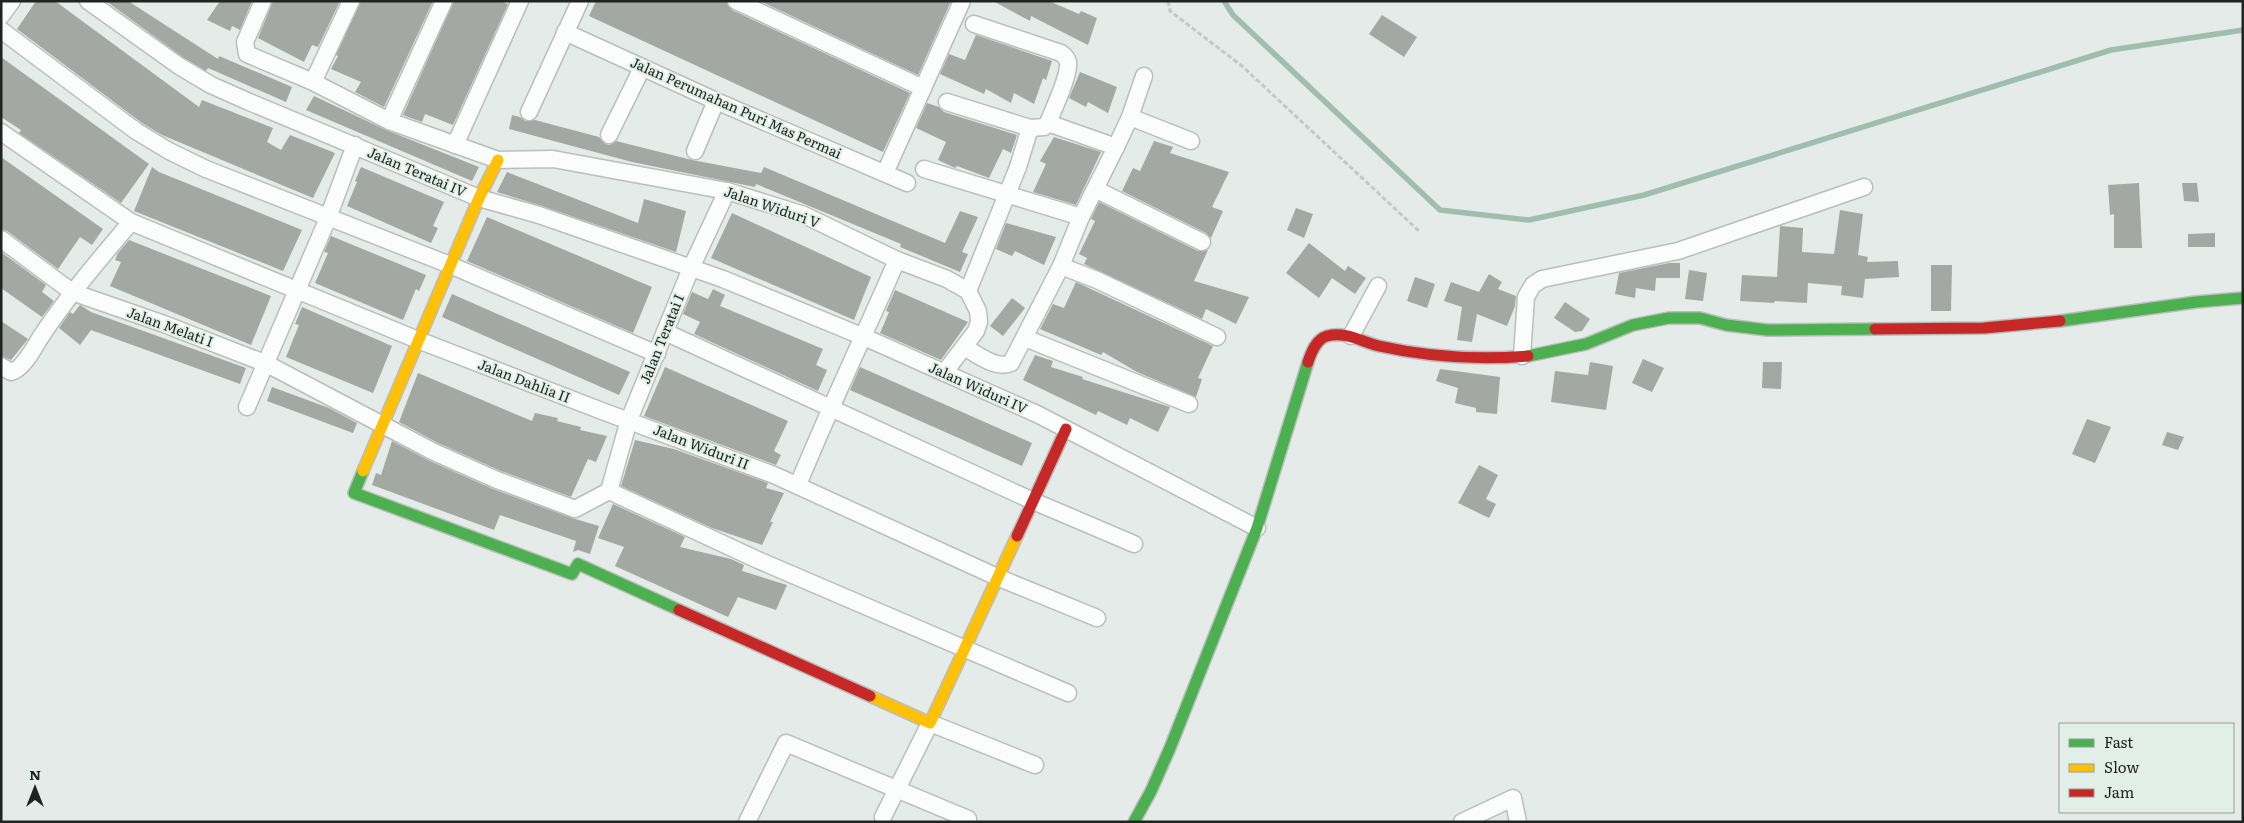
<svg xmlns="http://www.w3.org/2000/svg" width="2244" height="823" viewBox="0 0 2244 823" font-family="Literata,serif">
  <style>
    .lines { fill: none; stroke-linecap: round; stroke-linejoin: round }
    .stream { stroke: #a0bdaf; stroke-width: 5.5 }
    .building { fill: #a3a8a5 }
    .street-casing { stroke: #babebc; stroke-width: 19 }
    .fast-casing { stroke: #babebc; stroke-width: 14 }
    .slow-casing { stroke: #babebc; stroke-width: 14 }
    .jam-casing { stroke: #babebc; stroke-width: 14 }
    .path { stroke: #c6c8c7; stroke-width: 3; stroke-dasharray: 5 2.5; stroke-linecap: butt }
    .street { stroke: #fbfcfc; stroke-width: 16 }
    .fast { stroke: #4caf50; stroke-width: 11 }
    .slow { stroke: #ffc107; stroke-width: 11 }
    .jam { stroke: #c62828; stroke-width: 11 }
    .labels { text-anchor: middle; stroke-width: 4; stroke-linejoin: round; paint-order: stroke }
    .street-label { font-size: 14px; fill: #1f2321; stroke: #e2eee8 }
  </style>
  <rect width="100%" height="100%" fill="#e5ebe8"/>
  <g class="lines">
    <polyline class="stream" points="1224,1 1233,15 1440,210 1529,220 1644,195 2111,50 2243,30"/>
  </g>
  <g class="building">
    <polygon points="36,1 55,1 199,107 202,100 273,128 267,142 281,150 290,135 335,153 313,198 162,135 142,123 17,29"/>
    <polygon points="106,1 128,1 218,59 219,56 292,87 286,102 208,68 206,71 184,58"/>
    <polygon points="220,1 252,1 240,30 232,26 230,31 207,20"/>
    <polygon points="273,1 340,1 318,47 312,45 304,62 258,38"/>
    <polygon points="361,1 433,1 384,107 355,92 361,82 331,69 338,56 336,55"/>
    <polygon points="454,1 500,1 508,4 453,125 425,114 422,122 403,115"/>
    <polygon points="596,1 726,1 732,10 910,93 883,152 589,16"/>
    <polygon points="760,1 951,1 918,75"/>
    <polygon points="993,1 1049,1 1079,14 1081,11 1097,18 1088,45 1031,16 1030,21"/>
    <polygon points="1382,15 1417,37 1404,57 1369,34"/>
    <polygon points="976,35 1052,61 1046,80 1043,78 1034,104 1014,93 1011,103 986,89 984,94 940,74 949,54 965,60"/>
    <polygon points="1,57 149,164 121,203 19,133 21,130 1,117"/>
    <polygon points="1080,72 1117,87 1108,113 1088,102 1086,107 1069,98"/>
    <polygon points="314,96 386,130 479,167 472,181 306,110"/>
    <polygon points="927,103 939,107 944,112 1017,135 1011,153 1003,149 989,178 957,166 955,168 938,160 946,142 916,128"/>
    <polygon points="512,115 520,117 525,121 535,120 599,137 605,144 610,145 616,141 692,160 761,173 764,167 945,243 960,211 978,217 962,252 968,254 960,272 900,247 901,244 756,184 755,187 632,162 509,129"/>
    <polygon points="1054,137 1101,152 1076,205 1033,192 1046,164 1040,161"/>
    <polygon points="1154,141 1173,147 1170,153 1229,172 1212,207 1223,211 1211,238 1206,233 1122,191 1133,168 1140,171"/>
    <polygon points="1,157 103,229 92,245 80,237 58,269 7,231 1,229"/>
    <polygon points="152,167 159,172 302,230 283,271 134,211"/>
    <polygon points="361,167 444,202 433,226 438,228 431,243 347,206 357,182 355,181"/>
    <polygon points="507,172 638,223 644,199 686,211 676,252 542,206 497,192"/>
    <polygon points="2139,183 2142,248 2114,248 2114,214 2110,215 2108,185"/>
    <polygon points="2182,183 2197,183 2199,202 2184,201"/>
    <polygon points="1099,202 1198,251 1208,250 1194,281 1249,297 1236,324 1206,309 1202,319 1084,264 1087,258 1079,254 1095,221 1091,219"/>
    <polygon points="1296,208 1313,214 1304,238 1287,230"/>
    <polygon points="1840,210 1863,214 1858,255 1868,257 1867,262 1898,261 1899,277 1865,279 1863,298 1841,295 1842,286 1808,283 1807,303 1775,301 1774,303 1740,301 1742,275 1777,277 1780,226 1803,228 1802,252 1834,254"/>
    <polygon points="732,213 871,277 854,320 711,258"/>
    <polygon points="487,217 652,287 633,333 467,261"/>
    <polygon points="1006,223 1056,237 1044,265 1015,251 1012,256 996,249"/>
    <polygon points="2215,233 2215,247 2188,247 2188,234"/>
    <polygon points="331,236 426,275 419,291 416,289 403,320 315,283 328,253 324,252"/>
    <polygon points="129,240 271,296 251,345 110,286 121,262 115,260 118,253"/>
    <polygon points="1309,243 1345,271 1348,266 1366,278 1355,294 1332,278 1319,298 1286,273"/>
    <polygon points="1,252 46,285 42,292 54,301 42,317 1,288"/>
    <polygon points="1669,263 1680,263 1680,278 1656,278 1655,291 1636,288 1635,298 1615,294 1619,273"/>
    <polygon points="1931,265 1952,265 1951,311 1931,311"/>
    <polygon points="1689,270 1707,273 1703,301 1685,299"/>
    <polygon points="1489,274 1502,282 1498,289 1516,296 1515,306 1507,326 1477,314 1472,342 1457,340 1462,307 1444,301 1451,282 1479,292"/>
    <polygon points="1415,277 1435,284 1427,308 1407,301"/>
    <polygon points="1076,282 1213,346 1198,378 1202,379 1196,397 1137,372 1103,352 1101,355 1040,329 1053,304 1064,308"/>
    <polygon points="713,289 725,295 720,306 823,349 816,365 827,370 818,391 694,334 700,322 683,314 692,292 708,299"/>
    <polygon points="895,290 968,322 941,360 880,333 889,312 886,311"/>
    <polygon points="452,294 630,372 619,395 442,317"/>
    <polygon points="1012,298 1025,308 1003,336 990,326"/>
    <polygon points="1565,302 1590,319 1582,331 1575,332 1554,318"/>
    <polygon points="80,305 91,312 246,368 240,384 91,330 80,345 59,328 70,312 73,314"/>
    <polygon points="302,307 392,346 373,393 286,357 299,325 295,324"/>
    <polygon points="1,321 28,339 11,360 1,356"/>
    <polygon points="1035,355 1053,361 1051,367 1083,377 1082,379 1170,407 1158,432 1130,418 1127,425 1098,411 1096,415 1023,380"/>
    <polygon points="1643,359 1664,368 1652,392 1632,383"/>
    <polygon points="1590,362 1613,366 1606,410 1551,402 1555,371 1588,375"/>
    <polygon points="1763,362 1782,362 1781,389 1762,388"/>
    <polygon points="665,367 788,421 774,451 781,455 776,465 644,416"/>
    <polygon points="860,367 1032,443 1022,466 850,390"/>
    <polygon points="1440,369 1500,377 1497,414 1476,412 1476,408 1455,403 1458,388 1436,381"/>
    <polygon points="418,373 532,421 535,413 558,418 557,421 581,427 580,430 607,436 596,462 588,459 571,497 501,471 438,443 399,422"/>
    <polygon points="272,387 329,408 357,423 353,433 267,401"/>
    <polygon points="2087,419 2111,427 2095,463 2072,454"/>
    <polygon points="2167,432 2184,437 2178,450 2162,445"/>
    <polygon points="635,440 674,449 768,483 766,488 784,493 770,522 773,522 762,545 712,528 621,486"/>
    <polygon points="392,441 430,461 493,489 572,518 599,526 590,554 578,550 573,552 576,541 500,515 494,530 372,485 376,473 381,475"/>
    <polygon points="1479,465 1498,475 1486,499 1496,504 1489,518 1458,503"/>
    <polygon points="613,504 685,537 680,547 731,559 744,565 742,571 787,585 776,610 738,597 728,617 615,566 624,547 598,538"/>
  </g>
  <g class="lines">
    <g class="street-casing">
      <g id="street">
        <polyline points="88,1 179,66 211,85 247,101 479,198 539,215 723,279 864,337 1037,414 1257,528"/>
        <polyline points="263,1 245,42 247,54 313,82 389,121 498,160 553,159 727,191 804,215 897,260 947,279 968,291 978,311 979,322 976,331 944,373"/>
        <polyline points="736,1 923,88"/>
        <polyline points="1,16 12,1"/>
        <polyline points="1,30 136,131 169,151 206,169 450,265 657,354"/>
        <polyline points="565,32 716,101 907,183"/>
        <polyline points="313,82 351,1"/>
        <path d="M947 102 1030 128 1044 127 1048 123C1053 110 1070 75 1068 62 1067 58 1065 56 1061 53L974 24"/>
        <polyline points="529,112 580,1"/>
        <polyline points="1130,117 1191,141"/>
        <polyline points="389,121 444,1"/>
        <polyline points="1048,123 1116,147 1130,117 1144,76"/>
        <polyline points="1,132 131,222"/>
        <polyline points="609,135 642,68"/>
        <polyline points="455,145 520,1"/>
        <polyline points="695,151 716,101"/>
        <polyline points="924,169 1081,217"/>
        <polyline points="885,173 962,1"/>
        <polyline points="1095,189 1202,242"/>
        <polyline points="1,239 72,292 164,324 267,364 434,452 497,480 575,509 609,491"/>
        <polyline points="1061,266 1081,217 1116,147"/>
        <polyline points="968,291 1018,167 1030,128"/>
        <polyline points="665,332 1033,501 1134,544"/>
        <polyline points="1351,336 1378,286"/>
        <polyline points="1025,338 1189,404"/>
        <path d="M964 347C977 354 996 370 1011 363L1061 266 1097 280 1217 337"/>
        <polyline points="1522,356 1526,297 1533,285 1542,279 1678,251 1864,187"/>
        <path d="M1 366 11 372C23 369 34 348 40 338 67 297 99 260 131 222L418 340 602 411 774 475 997 577 1097 618"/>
        <polyline points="247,407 328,218 355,145"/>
        <path d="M798 485C829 409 864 336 897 260"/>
        <polyline points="609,491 758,560 1068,693"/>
        <polyline points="609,491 629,420 691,268 727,191"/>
        <polyline points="883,817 930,723 1035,765"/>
        <polyline points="747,822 786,743 968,819"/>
        <polyline points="1462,822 1513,798 1518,822"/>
      </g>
    </g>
    <g class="fast-casing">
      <g id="fast">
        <polyline points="2060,321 2196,302 2243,298"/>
        <polyline points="1528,356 1586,344 1633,325 1669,318 1700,318 1726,325 1767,330 1875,329"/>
        <polyline points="363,471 354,493 572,574 578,564 679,610"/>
        <polyline points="1134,822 1151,791 1170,748 1257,528 1308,362"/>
      </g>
    </g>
    <g class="slow-casing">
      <g id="slow">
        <polyline points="363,471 479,198 498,160"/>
        <polyline points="870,696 930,723 1017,536"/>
      </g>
    </g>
    <g class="jam-casing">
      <g id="jam">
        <polyline points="1875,329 1984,328 2060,321"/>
        <path d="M1308 362C1311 353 1316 339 1327 336 1346 331 1362 342 1379 346 1428 357 1479 360 1528 356"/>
        <polyline points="1017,536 1066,429"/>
        <polyline points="679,610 870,696"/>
      </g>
    </g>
    <polyline class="path" points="1168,1 1170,11 1242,66 1420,232"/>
    <use href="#street" class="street"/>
    <use href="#fast" class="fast"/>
    <use href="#slow" class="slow"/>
    <use href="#jam" class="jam"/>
  </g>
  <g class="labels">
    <g class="street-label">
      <text transform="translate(736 108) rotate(24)" y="5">Jalan Perumahan Puri Mas Permai</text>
      <text transform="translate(417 172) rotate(23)" y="5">Jalan Teratai IV</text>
      <text transform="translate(772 207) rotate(19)" y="5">Jalan Widuri V</text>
      <text transform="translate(170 327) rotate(20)" y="5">Jalan Melati I</text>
      <text transform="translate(662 339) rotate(-68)" y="5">Jalan Teratai I</text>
      <text transform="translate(524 381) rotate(21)" y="5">Jalan Dahlia II</text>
      <text transform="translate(978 388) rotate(24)" y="5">Jalan Widuri IV</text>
      <text transform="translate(701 447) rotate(21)" y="5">Jalan Widuri II</text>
    </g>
  </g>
  <rect width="2244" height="823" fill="none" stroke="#1f2321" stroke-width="5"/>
  <rect x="2059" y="723" width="175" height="90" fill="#e2eee8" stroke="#949d98"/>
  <rect x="2069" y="739" width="25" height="8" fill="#4caf50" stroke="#949d98"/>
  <text x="2104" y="748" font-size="15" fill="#1f2321">Fast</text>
  <rect x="2069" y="764" width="25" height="8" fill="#ffc107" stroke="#949d98"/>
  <text x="2104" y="773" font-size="15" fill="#1f2321">Slow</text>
  <rect x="2069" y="789" width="25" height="8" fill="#c62828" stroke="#949d98"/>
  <text x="2104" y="798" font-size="15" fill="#1f2321">Jam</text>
  <g transform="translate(35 788)" stroke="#e2eee8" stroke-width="4" paint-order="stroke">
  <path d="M0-4L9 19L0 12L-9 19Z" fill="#1f2321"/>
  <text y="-8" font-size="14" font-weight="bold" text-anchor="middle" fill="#1f2321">N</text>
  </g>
</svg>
